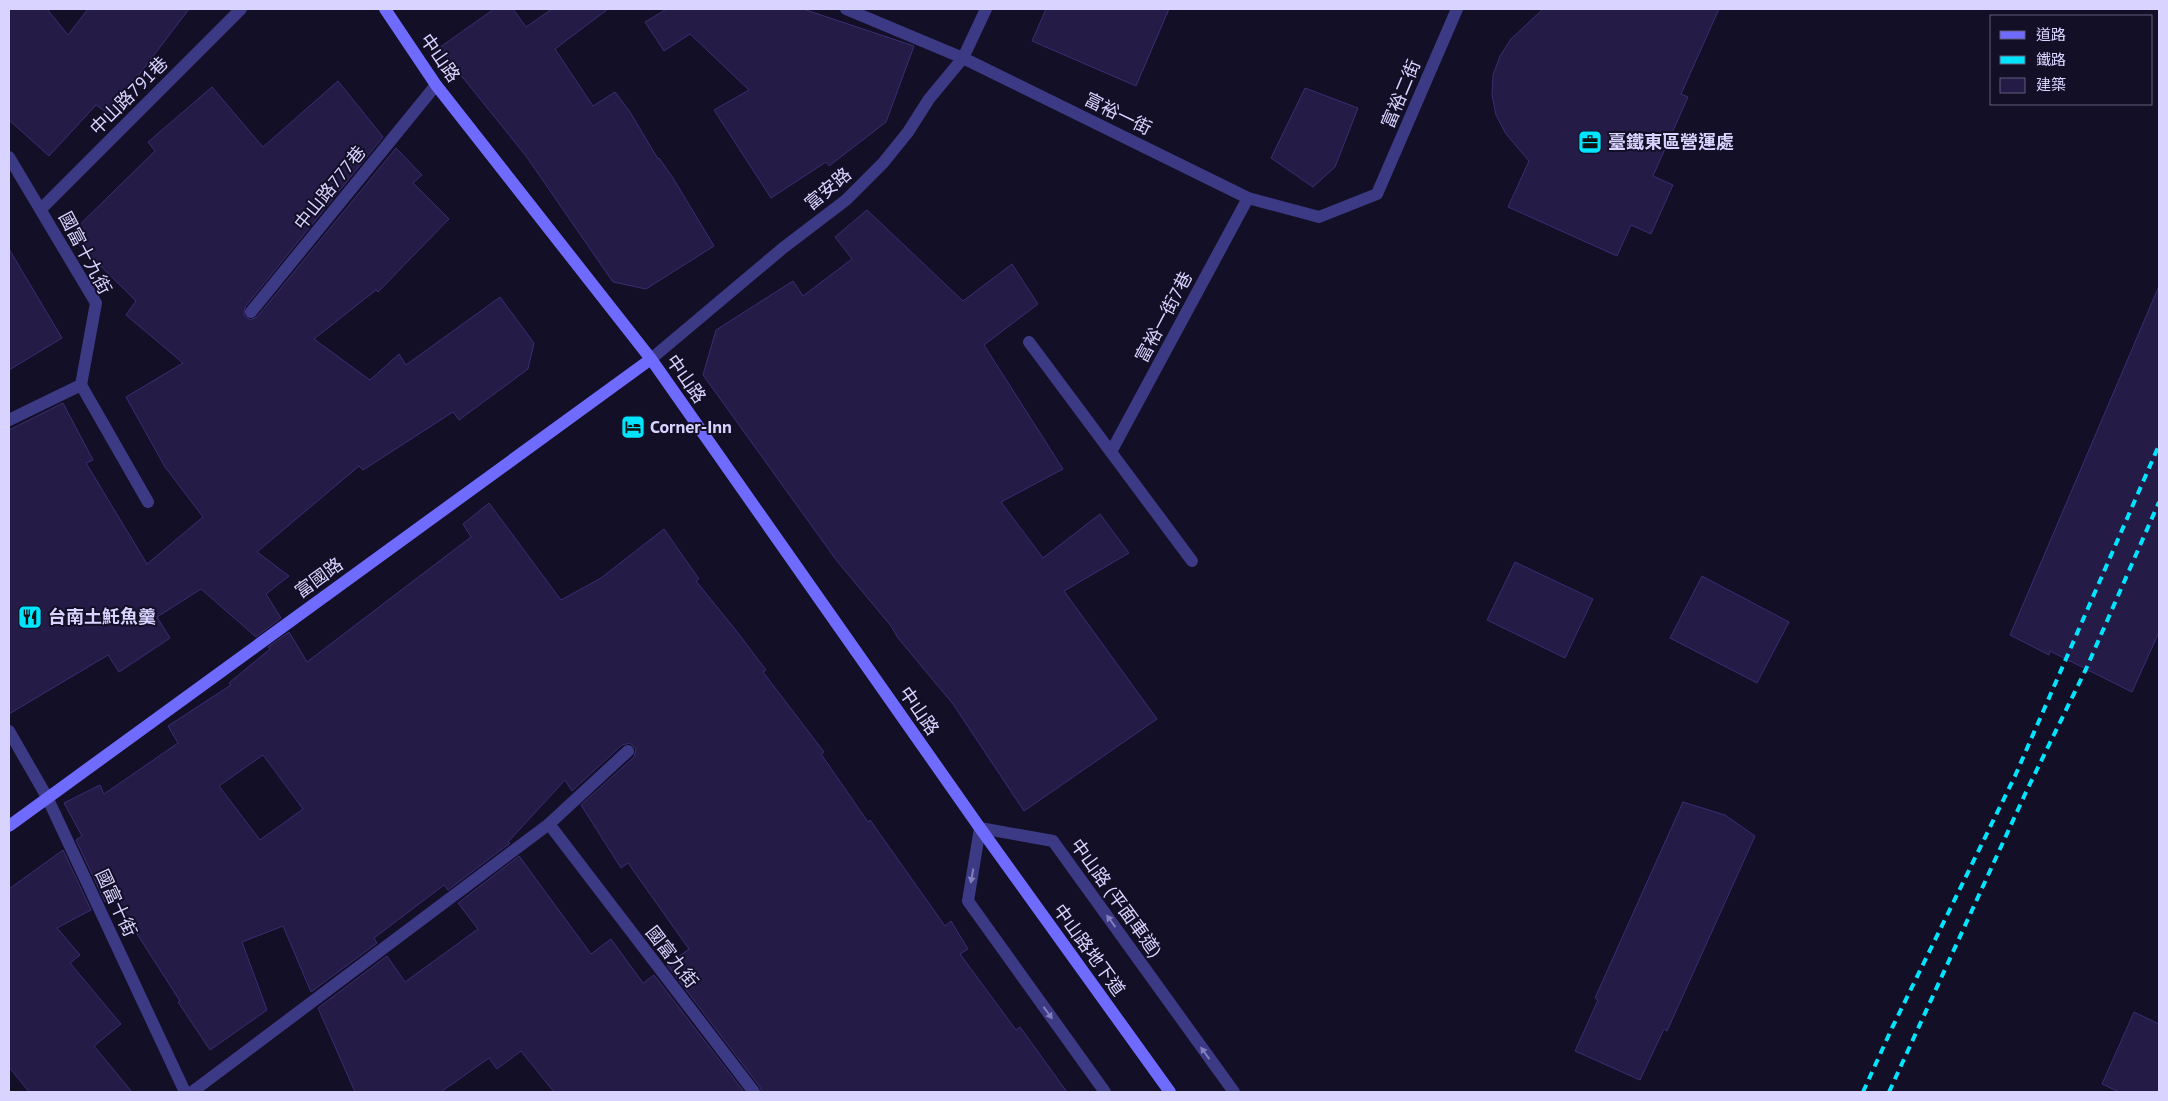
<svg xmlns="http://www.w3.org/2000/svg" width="2168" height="1101" viewBox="0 0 2168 1101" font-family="'PT Sans','Noto Sans TC',sans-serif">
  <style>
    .building { fill: #241b47; stroke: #3b2d73; fill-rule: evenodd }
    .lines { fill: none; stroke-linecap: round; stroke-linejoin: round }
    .lane { stroke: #3d3a85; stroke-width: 12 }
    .street { stroke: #3d3a85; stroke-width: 12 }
    .secondary { stroke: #6f6bff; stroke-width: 12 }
    .rail { stroke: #00e5ff; stroke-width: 4; stroke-dasharray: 8 6; stroke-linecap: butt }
    .oneway { fill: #837fbc }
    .labels { text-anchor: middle; stroke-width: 4; stroke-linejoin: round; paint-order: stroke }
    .street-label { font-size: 18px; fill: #d9d4ff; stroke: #130f26 }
    .poi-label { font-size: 18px; font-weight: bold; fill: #d9d4ff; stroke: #130f26; text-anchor: start }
  </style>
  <rect width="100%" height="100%" fill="#130f26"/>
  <g class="building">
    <polygon points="9,9 47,9 68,35 88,9 189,9 109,114 96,105 49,156 9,120"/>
    <polygon points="494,9 513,9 526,27 552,9 608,9 555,49 593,106 615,92 630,112 658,159 659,158 673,178 714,246 646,289 613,282 526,156 439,48"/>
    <polygon points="663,9 803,9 914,46 886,122 829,166 826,162 771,198 714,110 749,90 690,34 664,51 645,22 665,10"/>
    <polygon points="1046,9 1169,9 1136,86 1032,41"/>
    <polygon points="1543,9 1719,9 1681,94 1688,97 1653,176 1673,185 1651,234 1631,225 1617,256 1508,207 1529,161 1506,134 1496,115 1492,95 1493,75 1500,56 1511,39"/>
    <polygon points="338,81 383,137 245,307 244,315 250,320 257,317 396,148 422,175 413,183 449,219 378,292 376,290 314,339 370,380 399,354 406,365 500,297 534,343 528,369 459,420 453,412 363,470 359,466 257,552 289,576 266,594 281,618 256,637 201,589 157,617 170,638 119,672 108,655 9,714 9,430 63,403 93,460 86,463 147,564 203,517 165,467 126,397 183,363 126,315 136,301 69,235 155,151 148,142 212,87 263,147"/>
    <polygon points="1305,88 1358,108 1335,167 1313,187 1271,158"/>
    <polygon points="867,210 963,301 1012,264 1038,304 984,345 1063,469 1001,502 1043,558 1100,514 1129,553 1064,591 1157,719 1024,811 953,704 898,638 891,626 837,561 703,375 716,330 793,281 803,296 852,259 835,237"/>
    <polygon points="9,249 62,338 9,370"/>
    <polygon points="2159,286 2159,632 2132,692 2050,651 2049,655 2010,635"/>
    <path d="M489 503 561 600 601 578 664 529 699 579 696 581 738 633 766 670 763 672 824 752 821 754 868 822 870 820 945 926 951 921 968 949 960 954 1016 1030 1020 1027 1067 1092H762L760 1087 667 965 689 949 628 863 621 868 581 805 634 757 636 749 630 743 622 745 572 791 565 780 508 842 510 843 448 890 444 885 374 938 377 943 311 992 283 926 242 942 267 1010 210 1050 178 1002 180 1001 114 898 105 902 76 840 82 836 64 803 100 785 104 794 178 743 168 726 231 685 229 683 270 649 268 647 289 632 307 662 471 537 463 524ZM263 755 303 809 260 840 219 786Z"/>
    <polygon points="1515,562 1593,599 1565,658 1487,620"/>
    <polygon points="1702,576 1789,622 1757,683 1670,638"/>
    <polygon points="1683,802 1725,815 1755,836 1667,1031 1664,1029 1640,1080 1575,1051 1598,1000 1595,998"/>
    <polygon points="63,850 91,910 57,928 80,955 70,963 121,1024 94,1046 132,1092 29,1092 9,1067 9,889"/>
    <polygon points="519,856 591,954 611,939 643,983 654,975 744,1092 554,1092 521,1051 497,1069 489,1058 441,1092 355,1092 318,1008 387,956 405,982 478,929 458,903"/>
    <polygon points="2134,1012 2159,1024 2159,1092 2119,1092 2102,1084"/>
  </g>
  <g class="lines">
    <g class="lane">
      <polyline points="81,385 148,502"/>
      <polyline points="549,824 628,751"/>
      <polyline points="1105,1092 968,901 980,828 1053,841 1234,1092"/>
    </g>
    <g class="street">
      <polyline points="846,9 963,58 1248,198 1319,217 1377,194 1457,9"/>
      <polyline points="9,157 96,303 81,385 9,420"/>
      <polyline points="41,209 241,9"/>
      <polyline points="251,312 436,85"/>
      <polyline points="1029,342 1192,561"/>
      <polyline points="651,359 783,248 846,200 883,163 908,132 929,99 963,58 986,9"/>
      <polyline points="1111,452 1248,198"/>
      <polyline points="9,731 47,797 185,1092"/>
      <polyline points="192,1092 549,824 754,1092"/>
    </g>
    <g class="secondary">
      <polyline points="385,9 436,85 651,359 980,828 1170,1092"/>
      <polyline points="9,826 651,359"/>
    </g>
    <g class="rail">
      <polyline points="1863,1092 1892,1028 2015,776 2159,445"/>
      <polyline points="1889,1092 2026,792 2086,669 2159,502"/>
    </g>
  </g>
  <defs><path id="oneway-solid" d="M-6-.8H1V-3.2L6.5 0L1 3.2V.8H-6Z" transform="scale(1.25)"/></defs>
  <g class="oneway">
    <use href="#oneway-solid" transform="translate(972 876) rotate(100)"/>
    <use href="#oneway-solid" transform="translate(1111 921) rotate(-126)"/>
    <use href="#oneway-solid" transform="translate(1048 1013) rotate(54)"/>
    <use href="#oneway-solid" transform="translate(1205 1053) rotate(-126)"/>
  </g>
  <defs>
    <g id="office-square" transform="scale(1.25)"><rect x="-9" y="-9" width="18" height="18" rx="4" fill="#00e5ff" stroke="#130f26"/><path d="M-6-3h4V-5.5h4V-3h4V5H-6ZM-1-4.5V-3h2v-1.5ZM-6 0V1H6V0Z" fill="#111"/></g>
    <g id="hotel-square" transform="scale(1.25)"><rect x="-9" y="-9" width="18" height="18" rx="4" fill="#00e5ff" stroke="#130f26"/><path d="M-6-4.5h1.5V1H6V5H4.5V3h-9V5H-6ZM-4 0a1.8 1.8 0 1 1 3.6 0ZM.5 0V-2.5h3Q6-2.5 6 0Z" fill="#111"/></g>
    <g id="restaurant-square" transform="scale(1.25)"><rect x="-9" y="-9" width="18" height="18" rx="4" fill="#00e5ff" stroke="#130f26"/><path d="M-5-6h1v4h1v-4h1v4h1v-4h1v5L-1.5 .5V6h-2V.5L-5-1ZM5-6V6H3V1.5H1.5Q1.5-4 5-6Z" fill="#111"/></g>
  </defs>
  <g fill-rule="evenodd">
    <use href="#office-square" x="1590" y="142"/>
    <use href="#hotel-square" x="633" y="427"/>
    <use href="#restaurant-square" x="30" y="617"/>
  </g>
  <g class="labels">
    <g class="street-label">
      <text transform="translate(440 58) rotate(55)" y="6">中山路</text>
      <text transform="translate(1401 94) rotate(-67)" y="6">富裕二街</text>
      <text transform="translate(129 96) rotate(-45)" y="6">中山路791巷</text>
      <text transform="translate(1118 114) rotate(26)" y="6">富裕一街</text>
      <text transform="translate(330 188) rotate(-51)" y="6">中山路777巷</text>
      <text transform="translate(828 189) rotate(-40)" y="6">富安路</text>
      <text transform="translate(85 253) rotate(62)" y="6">國富十九街</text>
      <text transform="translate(1164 317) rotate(-62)" y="6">富裕一街7巷</text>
      <text transform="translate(686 379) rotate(55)" y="6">中山路</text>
      <text transform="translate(319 578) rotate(-36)" y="6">富國路</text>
      <text transform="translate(919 711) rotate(55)" y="6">中山路</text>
      <text transform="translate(1116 898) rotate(54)" y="6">中山路 (平面車道)</text>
      <text transform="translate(116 903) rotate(65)" y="6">國富十街</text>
      <text transform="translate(1089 950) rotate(54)" y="6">中山路地下道</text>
      <text transform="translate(672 957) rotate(52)" y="6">國富九街</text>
    </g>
    <g class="poi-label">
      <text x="1608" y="148">臺鐵東區營運處</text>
      <text x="650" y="433">Corner-Inn</text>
      <text x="48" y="623">台南土魠魚羹</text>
    </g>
  </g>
  <rect width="2168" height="1101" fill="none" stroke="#d9d4ff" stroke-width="20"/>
  <rect x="1990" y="15" width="162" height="90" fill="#130f26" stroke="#625e7d"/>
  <rect x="2000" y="31" width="25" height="8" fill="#6f6bff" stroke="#625e7d"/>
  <text x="2036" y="40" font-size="15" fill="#d9d4ff">道路</text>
  <rect x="2000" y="56" width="25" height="8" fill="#00e5ff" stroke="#625e7d"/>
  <text x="2036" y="65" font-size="15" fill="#d9d4ff">鐵路</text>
  <rect x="2000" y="78" width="25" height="15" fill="#241b47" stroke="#625e7d"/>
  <text x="2036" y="90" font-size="15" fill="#d9d4ff">建築</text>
</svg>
